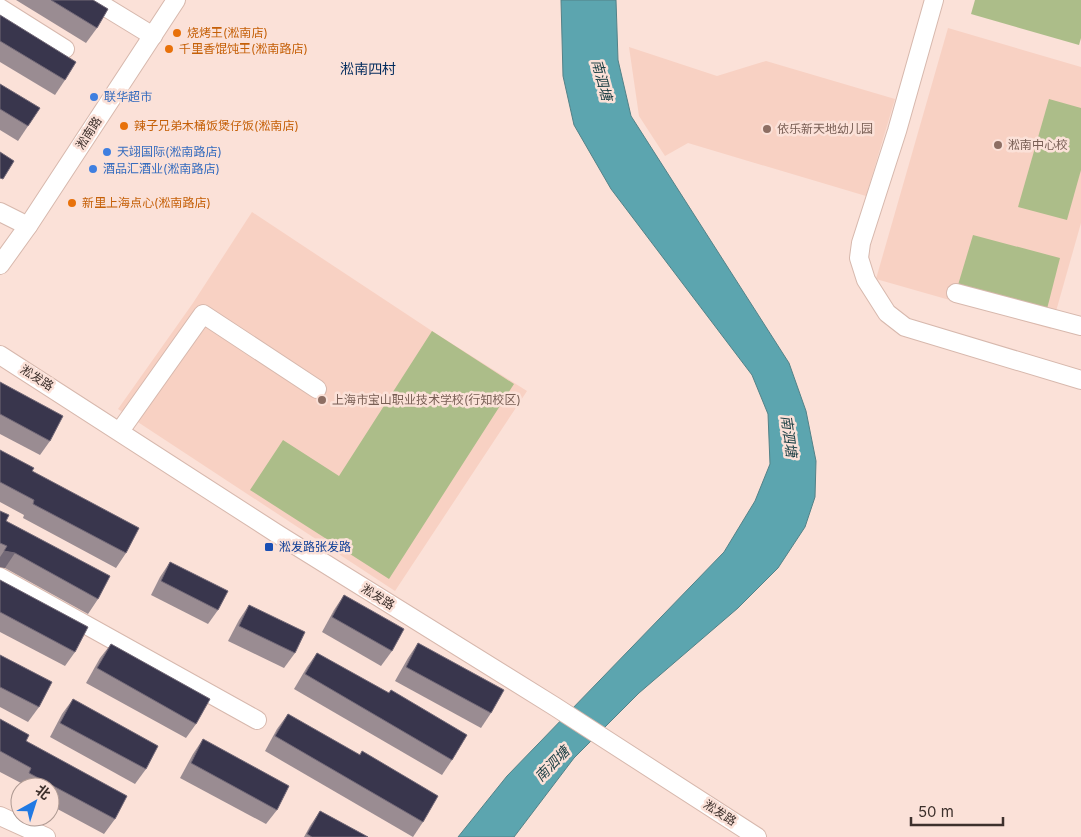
<svg xmlns="http://www.w3.org/2000/svg" width="1081" height="837" viewBox="0 0 1081 837" font-family="Inter,'Noto Sans SC',sans-serif">
  <style>
    .built { fill: #f8d1c3 }
    .grass { fill: #acbd89 }
    .water { fill: #5ca5af; stroke: #538288 }
    .lines { fill: none; stroke-linecap: round; stroke-linejoin: round }
    .minor-casing { stroke: #d7b8ad; stroke-width: 20 }
    .minor { stroke: #fff; stroke-width: 18 }
    .wall { fill: #9a8c92 }
    .shaded-wall { fill: #736977 }
    .building { fill: #39364d; stroke: #736977 }
    .food-dot { fill: #e8710a; stroke: #fbe1d8; stroke-width: 2 }
    .shop-dot { fill: #3f7fe0; stroke: #fbe1d8; stroke-width: 2 }
    .education-dot { fill: #8d6e63; stroke: #fbe1d8; stroke-width: 2 }
    .transit-dot { fill: #1a4fb4; stroke: #fbe1d8; stroke-width: 2 }
    .labels { text-anchor: middle; stroke-width: 5; stroke-linejoin: round; paint-order: stroke }
    .food-label { font-size: 12px; fill: #c56008; stroke: #fbe1d8; text-anchor: start }
    .shop-label { font-size: 12px; fill: #366cbe; stroke: #fbe1d8; text-anchor: start }
    .education-label { font-size: 12px; fill: #785e54; stroke: #fbe1d8; text-anchor: start }
    .street-label { font-size: 12px; fill: #3d302c; stroke: #fbe1d8 }
    .transit-label { font-size: 12px; fill: #164399; stroke: #fbe1d8; text-anchor: start }
    .neighbourhood-label { font-size: 14px; fill: #002a5c; stroke: #fbe1d8 }
    .water-label { font-size: 14px; font-style: italic; fill: #1b3f44; stroke: #fbe1d8 }
  </style>
  <rect width="100%" height="100%" fill="#fbe1d8"/>
  <g class="built">
    <polygon points="948,28 1081,67 1081,223 1051,329 876,279"/>
    <polygon points="629,47 717,76 766,61 895,99 866,196 688,143 665,156 639,116"/>
    <polygon points="252,212 432,331 527,391 395,591 118,409 193,303"/>
  </g>
  <g class="grass">
    <polygon points="975,0 1081,0 1081,38 1079,45 971,14"/>
    <polygon points="1049,99 1081,108 1081,170 1067,220 1018,207"/>
    <polygon points="973,235 1060,258 1047,309 958,285"/>
    <polygon points="432,331 514,384 389,579 250,490 283,440 339,476"/>
  </g>
  <polygon class="water" points="561,0 616,0 618,60 631,116 789,363 806,411 816,461 815,497 805,527 778,568 738,608 639,693 574,758 514,837 458,837 507,776 724,552 755,501 770,464 768,414 752,375 611,189 574,125 563,76"/>
  <g class="lines">
    <g class="minor-casing">
      <g id="minor">
        <polyline points="94,0 153,36"/>
        <polyline points="934,0 897,131 861,243 859,258 866,280 887,313 905,327 1081,380"/>
        <polyline points="0,8 65,49"/>
        <polyline points="0,212 28,226"/>
        <polyline points="0,265 28,226 176,0"/>
        <polyline points="956,293 1081,326"/>
        <polyline points="0,355 279,535 554,706 757,837"/>
        <polyline points="120,431 203,314 317,389"/>
        <polyline points="0,577 257,720"/>
        <polyline points="0,816 46,837"/>
      </g>
    </g>
    <use href="#minor" class="minor"/>
  </g>
  <g class="wall">
    <polygon points="16,0 93,0 97,28 86,43"/>
    <polygon points="0,16 65,80 55,95 0,62"/>
    <polygon points="0,84 28,126 18,141 0,130"/>
    <polygon points="0,382 50,441 40,455 0,434"/>
    <polygon points="0,450 32,471 126,553 116,568 23,518 24,515 0,502"/>
    <polygon points="0,511 6,521 98,599 88,614 5,568 0,567"/>
    <polygon points="170,562 218,610 208,624 151,595 160,577"/>
    <polygon points="0,580 75,652 65,666 0,632"/>
    <polygon points="344,595 392,651 381,666 322,632 334,610"/>
    <polygon points="249,605 295,653 284,668 228,641 239,620"/>
    <polygon points="418,643 491,713 481,728 395,681 408,658"/>
    <polygon points="111,644 196,724 186,738 86,683 100,658"/>
    <polygon points="317,653 452,760 442,775 294,689 307,667"/>
    <polygon points="0,655 39,707 28,722 0,707"/>
    <polygon points="73,699 146,769 135,784 50,737 62,714"/>
    <polygon points="288,714 423,822 413,837 265,751 277,729"/>
    <polygon points="0,719 26,741 115,819 104,834 50,805 50,787 20,787 20,788 19,788 21,783 0,772"/>
    <polygon points="203,739 277,810 266,824 180,778 193,754"/>
    <polygon points="320,811 368,837 304,837 310,826"/>
  </g>
  <polygon class="shaded-wall" points="4,551 15,553 5,568 0,567 0,557"/>
  <g class="building">
    <polygon points="51,0 93,0 108,9 97,28"/>
    <polygon points="0,15 76,62 65,80 0,41"/>
    <polygon points="0,84 40,108 28,126 0,109"/>
    <polygon points="0,152 14,161 3,179 0,178"/>
    <polygon points="0,382 63,416 50,441 0,414"/>
    <polygon points="0,450 34,468 32,471 139,528 126,553 33,504 34,500 0,482"/>
    <polygon points="0,511 9,515 6,521 110,576 98,599 15,553 4,551 7,546 0,543"/>
    <polygon points="170,562 228,591 218,610 161,581"/>
    <polygon points="0,580 88,627 75,652 0,612"/>
    <polygon points="344,595 404,629 392,651 332,617"/>
    <polygon points="249,605 305,632 295,653 239,626"/>
    <polygon points="418,643 504,690 491,713 406,667"/>
    <polygon points="111,644 210,699 196,724 97,668"/>
    <polygon points="317,653 389,693 391,690 467,735 452,760 305,674"/>
    <polygon points="0,655 52,682 39,707 0,687"/>
    <polygon points="73,699 158,746 146,769 60,723"/>
    <polygon points="288,714 360,755 362,751 438,796 423,822 275,736"/>
    <polygon points="0,719 29,735 26,741 127,796 115,819 29,773 31,768 0,751"/>
    <polygon points="203,739 289,786 277,810 191,763"/>
    <polygon points="320,811 368,837 312,837 307,834"/>
  </g>
  <g class="food-dot">
    <circle cx="177" cy="33" r="5"/>
    <circle cx="169" cy="49" r="5"/>
    <circle cx="124" cy="126" r="5"/>
    <circle cx="72" cy="203" r="5"/>
  </g>
  <g class="shop-dot">
    <circle cx="94" cy="97" r="5"/>
    <circle cx="107" cy="152" r="5"/>
    <circle cx="93" cy="169" r="5"/>
  </g>
  <g class="education-dot">
    <circle cx="767" cy="129" r="5"/>
    <circle cx="998" cy="145" r="5"/>
    <circle cx="322" cy="400" r="5"/>
  </g>
  <rect class="transit-dot" x="264" y="542" width="10" height="10" rx="2.5"/>
  <g class="labels">
    <g class="food-label">
      <text x="187" y="37">烧烤王(淞南店)</text>
      <text x="179" y="53">千里香馄饨王(淞南路店)</text>
      <text x="134" y="130">辣子兄弟木桶饭煲仔饭(淞南店)</text>
      <text x="82" y="207">新里上海点心(淞南路店)</text>
    </g>
    <g class="shop-label">
      <text x="104" y="101">联华超市</text>
      <text x="117" y="156">天翊国际(淞南路店)</text>
      <text x="103" y="173">酒品汇酒业(淞南路店)</text>
    </g>
    <g class="education-label">
      <text x="777" y="133">依乐新天地幼儿园</text>
      <text x="1008" y="149">淞南中心校</text>
      <text x="332" y="404">上海市宝山职业技术学校(行知校区)</text>
    </g>
    <g class="street-label">
      <text transform="translate(89 133) rotate(-57)" y="4">淞南路</text>
      <text transform="translate(37 378) rotate(32)" y="4">淞发路</text>
      <text transform="translate(378 597) rotate(32)" y="4">淞发路</text>
      <text transform="translate(720 813) rotate(33)" y="4">淞发路</text>
    </g>
    <g class="transit-label">
      <text x="279" y="551">淞发路张发路</text>
    </g>
    <g class="neighbourhood-label">
      <text x="368" y="74">淞南四村</text>
    </g>
    <g class="water-label">
      <text transform="translate(602 80) rotate(75)" y="5">南泗塘</text>
      <text transform="translate(789 436) rotate(82)" y="5">南泗塘</text>
      <text transform="translate(552 764) rotate(-46)" y="5">南泗塘</text>
    </g>
  </g>
  <g transform="translate(35 802) rotate(39)"><circle r="24" fill="#fbe1d8" stroke="#af9a93"/>
  <path d="M0-4L9 19L0 12L-9 19Z" fill="#2179e3"/>
  <text y="-8" font-size="14" font-weight="bold" text-anchor="middle" fill="#3d302c">北</text>
  </g>
  <path d="M911 817v8h92v-8" fill="none" stroke="#3d302c" stroke-width="2.5"/>
  <text x="918" y="817" font-size="15" fill="#3d302c" stroke="#fbe1d8" stroke-width="4" paint-order="stroke">50 m</text>
</svg>
